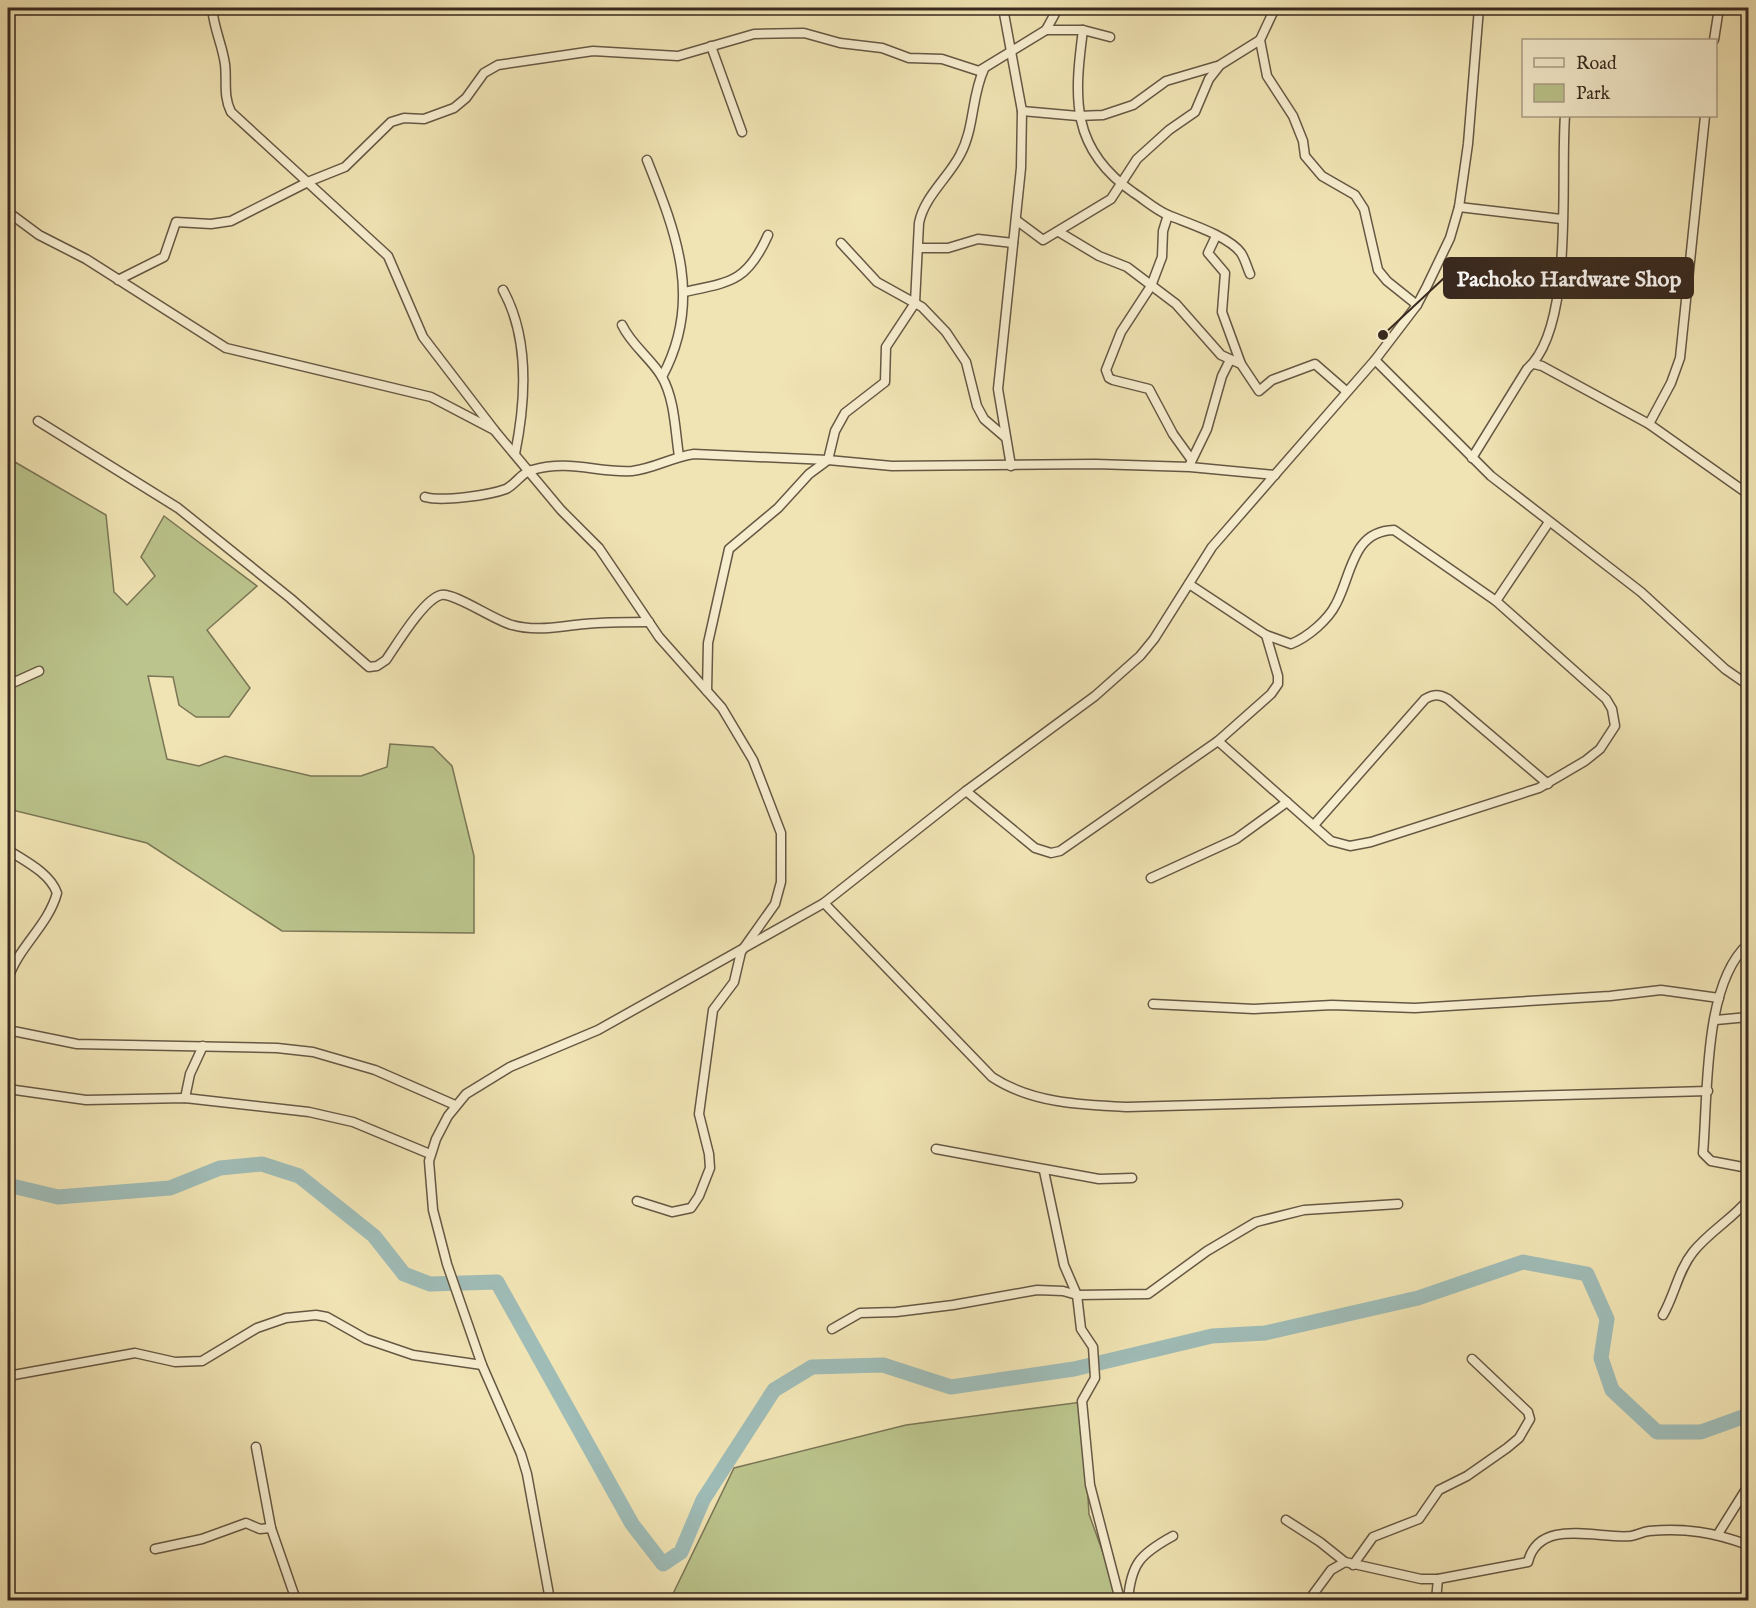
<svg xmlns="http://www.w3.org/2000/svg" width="1756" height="1608" viewBox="0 0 1756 1608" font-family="'IM FELL English',serif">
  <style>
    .green { fill: #bbc48c; stroke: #7a7656; stroke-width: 1.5 }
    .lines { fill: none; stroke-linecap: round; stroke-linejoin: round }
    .river { stroke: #9fbcb7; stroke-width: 15 }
    .minor-casing { stroke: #665844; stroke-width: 11 }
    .minor { stroke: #f6edce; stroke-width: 8 }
    .leader { fill: none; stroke: #38291f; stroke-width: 2 }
    .callout-dot { fill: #38291f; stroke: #f6edce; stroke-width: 2 }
    .callout { fill: #38291f; stroke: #38291f; stroke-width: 2 }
    .callout-label { font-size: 22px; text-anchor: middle; font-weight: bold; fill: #fff }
  </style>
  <rect width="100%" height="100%" fill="#f1e4b4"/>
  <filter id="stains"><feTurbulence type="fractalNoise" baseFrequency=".00333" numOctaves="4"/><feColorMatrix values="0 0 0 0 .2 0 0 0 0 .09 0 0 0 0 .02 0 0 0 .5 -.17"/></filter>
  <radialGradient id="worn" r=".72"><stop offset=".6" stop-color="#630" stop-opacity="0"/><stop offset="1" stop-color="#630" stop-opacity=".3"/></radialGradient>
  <g class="green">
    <polygon points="8,458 106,515 114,592 127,605 155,576 141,557 164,516 257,586 207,630 250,688 229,717 196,717 179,705 173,677 148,676 167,759 199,766 225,756 311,776 361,776 387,767 390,744 433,747 452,766 474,856 474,933 282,931 147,843 8,809"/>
    <polygon points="1082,1402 1089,1514 1120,1600 670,1600 734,1468 906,1425"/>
  </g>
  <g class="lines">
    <polyline class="river" points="8,1185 58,1197 170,1188 220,1168 262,1164 299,1176 374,1236 404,1274 430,1284 497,1282 632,1524 663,1564 681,1552 703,1500 774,1390 812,1367 883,1365 951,1387 1074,1369 1212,1336 1265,1333 1418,1298 1523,1262 1587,1274 1607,1319 1601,1358 1612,1390 1657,1432 1701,1432 1748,1415"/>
    <g class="minor-casing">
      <g id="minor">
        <path d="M212 8C214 29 222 44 225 64 227 81 223 96 231 112L388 256 423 337 495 431 561 510 599 548 659 637 722 708 753 760 781 833V882L775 904 741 952 734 982 713 1010 699 1114 709 1154 710 1168 699 1196 691 1208 672 1212 637 1201"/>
        <polyline points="1003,8 1022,111 1021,168 998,389 1011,466"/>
        <polyline points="1046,30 1083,30 1110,37"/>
        <path d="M1083 30C1074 98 1070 149 1134 193 1145 200 1156 210 1168 215 1187 223 1229 236 1241 253 1245 259 1247 267 1250 274"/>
        <polyline points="1260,40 1267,76 1293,116 1303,141 1305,156 1322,176 1355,195 1364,209 1378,270 1387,281 1417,305"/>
        <polyline points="1714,40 1719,8"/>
        <polyline points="711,46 742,132"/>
        <polyline points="1022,111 1078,116 1103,115 1133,105 1166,81 1217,66"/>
        <path d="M647 160C677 235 703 301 662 377"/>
        <polyline points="1459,207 1561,219"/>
        <polyline points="8,212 39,235 86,259 226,348 431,397 494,430"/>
        <polyline points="1168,215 1163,231 1162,257 1151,286 1121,332 1106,370 1109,378 1113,380 1149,389 1173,434 1191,459"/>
        <polyline points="1016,220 1043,240 1111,199 1137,159 1169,130 1195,112 1209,79 1220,65 1260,40 1275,8"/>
        <polyline points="1059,232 1099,256 1127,267 1176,304 1221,355 1241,364 1259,391 1272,380 1315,364 1346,391"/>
        <polyline points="1216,236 1208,253 1225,273 1222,312 1241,364"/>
        <polyline points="841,243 877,282 922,307 946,332 966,362 977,406 984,419 1005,437"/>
        <polyline points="919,248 948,248 978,239 1013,243"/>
        <polyline points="118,280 164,257 176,222 211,224 231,221 310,181 345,167 391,122 404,118 424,119 454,108 466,98 484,73 498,65 593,51 678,56 754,34 804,33 840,43 882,48 909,58 942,59 979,71 1046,30 1058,8"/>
        <path d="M503 290C530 339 526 400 515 454"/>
        <path d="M684 292C731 282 747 282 768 235"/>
        <path d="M622 325C632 346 651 358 662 377 675 400 675 431 679 456"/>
        <polyline points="1375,360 1491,476 1641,592 1725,669 1748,685"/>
        <polyline points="1534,364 1542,366 1649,424 1748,494"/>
        <path d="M38 421 178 508 290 598 369 667 377 666 386 660C397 644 424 599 441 595 454 592 495 621 512 625 537 632 560 626 585 624 606 622 627 622 649 622"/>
        <polyline points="1649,424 1671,383 1680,358 1705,116"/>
        <path d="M1472 458 1527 369C1575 327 1560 179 1565 116"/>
        <polyline points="1190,464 1207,429 1222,376 1230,360"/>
        <path d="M425 497C442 502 490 495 506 489 516 484 522 472 532 470 570 459 597 473 632 471 653 469 672 457 694 454L828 460 892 466 1095 464 1190 467 1275 475"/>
        <path d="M1189 584 1266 635 1291 644C1308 637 1328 620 1336 604 1352 574 1352 531 1394 530L1496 601 1606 699 1612 709 1615 726 1600 749 1585 761 1539 788 1371 842 1350 846 1331 841 1218 741"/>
        <polyline points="1496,601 1549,522"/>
        <polyline points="8,685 39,671"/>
        <path d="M707 691 708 643 729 549 778 508 809 474 828 460 835 431 845 413 885 382 886 347 915 303 919 223C924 197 948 178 960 155 975 127 971 97 984 69"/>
        <polyline points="966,791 1035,848 1051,853 1060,851 1218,741 1271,694 1278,684 1278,676 1266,635"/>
        <path d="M1314 825 1425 699C1434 694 1439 694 1448 699L1548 784"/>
        <path d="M8 850C25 861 50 873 57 893 48 926 18 947 8 979"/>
        <polyline points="1151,878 1236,839 1287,802"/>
        <path d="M824 903 992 1077C1031 1103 1081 1105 1127 1107L1708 1091"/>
        <path d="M1748 944C1703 984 1708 1095 1703 1153L1711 1161 1748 1168"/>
        <polyline points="1153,1004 1254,1009 1332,1005 1415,1008 1610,996 1661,990 1719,998"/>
        <polyline points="1716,1020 1748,1017"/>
        <polyline points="8,1030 77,1044 277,1048 313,1052 375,1070 455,1105"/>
        <polyline points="8,1089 86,1100 185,1098 309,1112 353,1122 430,1154"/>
        <polyline points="185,1098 190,1074 203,1046"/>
        <polyline points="936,1149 1099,1179 1132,1178"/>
        <polyline points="1044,1171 1064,1265 1077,1295 1081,1329 1093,1347 1095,1378 1082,1401 1090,1485 1120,1600"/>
        <path d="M1663 1315C1675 1294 1678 1271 1693 1252 1709 1232 1732 1219 1748 1200"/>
        <polyline points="832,1329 860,1313 896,1312 953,1305 1037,1290 1063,1291 1077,1295 1148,1294 1207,1251 1256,1222 1304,1210 1398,1204"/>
        <polyline points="8,1376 135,1353 175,1362 202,1361 257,1328 286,1318 316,1315 327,1317 366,1339 413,1355 482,1365"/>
        <polyline points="256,1447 271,1528 296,1600"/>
        <polyline points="1286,1520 1320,1542 1345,1562"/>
        <polyline points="1718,1534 1748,1486"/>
        <polyline points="155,1549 202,1539 246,1523 260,1529 271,1528"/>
        <polyline points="1353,1565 1373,1537 1419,1519 1439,1490 1467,1476 1507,1448 1519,1438 1530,1419 1528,1412 1472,1359"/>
        <polyline points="550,1600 527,1474 521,1454 482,1365 447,1264 433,1210 429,1161 436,1139 448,1116 466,1094 510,1067 598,1030 824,903 966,791 1095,696 1140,656 1154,639 1212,547 1375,360 1417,305 1427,286 1450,238 1459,207 1468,144 1479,8"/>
        <path d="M1128 1600C1131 1564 1140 1554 1173 1536"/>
        <path d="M1309 1600 1331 1570 1345 1562 1421 1579H1438L1528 1562C1539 1516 1602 1540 1631 1536 1637 1535 1642 1532 1649 1531 1686 1528 1713 1532 1748 1545"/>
        <polyline points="1436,1600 1438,1579"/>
      </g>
    </g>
    <use href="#minor" class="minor"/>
  </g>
  <path class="leader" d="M1383 335L1444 278"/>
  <circle class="callout-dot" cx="1383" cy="335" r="6"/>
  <rect class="callout" x="1444" y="258" width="249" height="40" rx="6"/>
  <g class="callout-label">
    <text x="1569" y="286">Pachoko Hardware Shop</text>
  </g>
  <rect width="1756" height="1608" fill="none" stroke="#f1e4b4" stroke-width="30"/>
  <rect x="9" y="9" width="1738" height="1590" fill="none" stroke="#38291f" stroke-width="3"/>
  <rect x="15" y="15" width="1726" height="1578" fill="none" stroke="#38291f" stroke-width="1.5"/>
  <rect x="1522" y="39" width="195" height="78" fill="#f6edce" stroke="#aa9f88" stroke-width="1.5"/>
  <rect x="1534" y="58" width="30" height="9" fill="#f6edce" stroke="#aa9f88" stroke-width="1.5"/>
  <text x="1576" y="69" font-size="18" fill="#38291f">Road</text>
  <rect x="1534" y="84" width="30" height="18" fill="#bbc48c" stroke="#aa9f88" stroke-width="1.5"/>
  <text x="1576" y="99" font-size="18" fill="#38291f">Park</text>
  <rect width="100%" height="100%" filter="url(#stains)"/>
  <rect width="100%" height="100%" fill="url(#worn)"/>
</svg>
